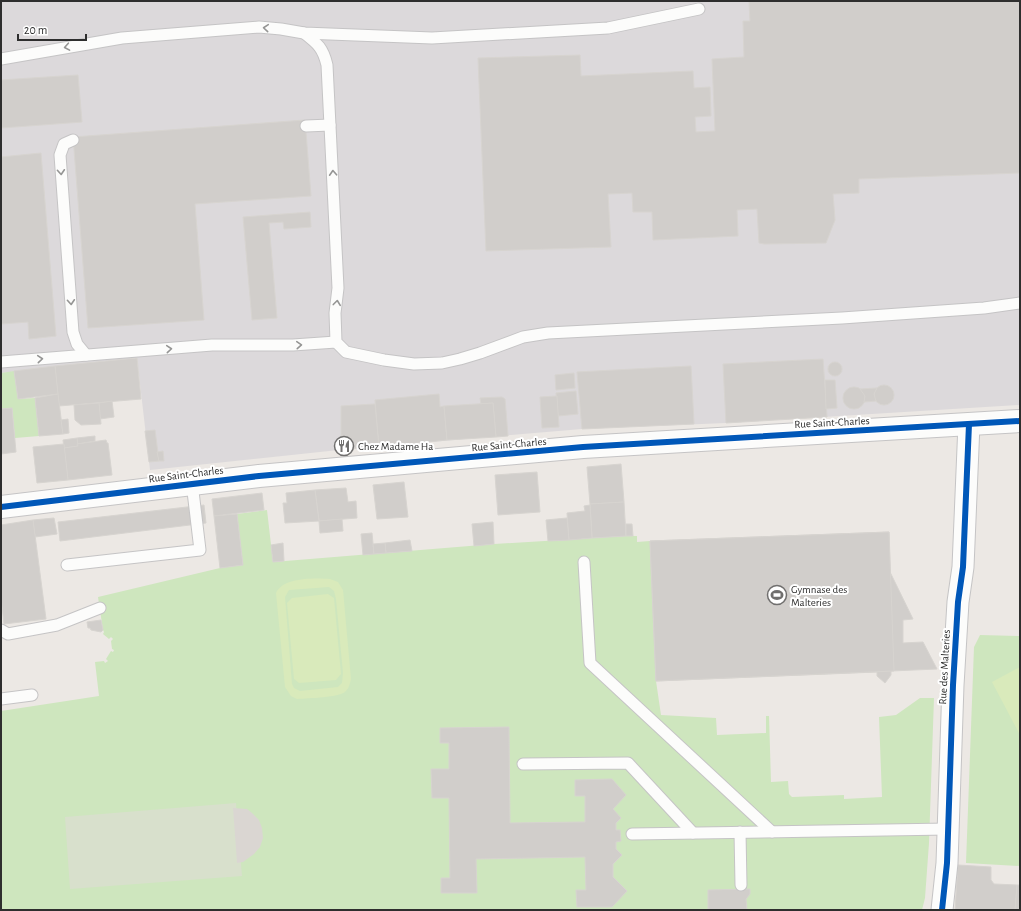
<svg xmlns="http://www.w3.org/2000/svg" width="1021" height="911" viewBox="0 0 1021 911" font-family="'Alegreya Sans',sans-serif">
  <style>
    .industrial { fill: #dcd9db }
    .green { fill: #cee6be }
    .cemetery { fill: #d8e0cc }
    .pitch { fill: #d9eabb; fill-rule: evenodd }
    .plaza { fill: #dad6d2 }
    .building { fill: #d1cecb; stroke: #d7d4d0 }
    .lines { fill: none; stroke-linecap: round; stroke-linejoin: round }
    .service-casing { stroke: #c5c4c5; stroke-width: 13 }
    .minor-casing { stroke: #c5c4c5; stroke-width: 23 }
    .tertiary-casing { stroke: #c5c4c5; stroke-width: 24 }
    .service { stroke: #fcfcfb; stroke-width: 11 }
    .minor { stroke: #fcfcfb; stroke-width: 21 }
    .tertiary { stroke: #fcfcfb; stroke-width: 22 }
    .cycleway-casing { stroke: #fff; stroke-width: 8 }
    .cycleway { stroke: #0057b8; stroke-width: 6 }
    .oneway { stroke: #959594 }
    .labels { text-anchor: middle; stroke-width: 4; stroke-linejoin: round; paint-order: stroke }
    .street-label { font-size: 11px; fill: #2e2e2e; stroke: #fff }
    .poi-label { font-size: 11px; fill: #2e2e2e; stroke: #fff; text-anchor: start }
  </style>
  <rect width="100%" height="100%" fill="#ece8e4"/>
  <polygon class="industrial" points="1,1 1020,1 1020,405 726,423 582,429 348,449 150,470 137,358 1,373"/>
  <g class="green">
    <polygon points="14,371 18,399 35,398 39,436 15,438 12,408 1,409 1,373"/>
    <polygon points="267,510 273,562 494,544 626,536 637,536 637,542 650,541 656,681 661,715 716,718 717,735 766,733 766,716 769,716 771,782 788,781 789,794 792,797 844,795 844,799 882,797 879,717 896,715 920,698 934,698 929,843 925,898 922,910 1,910 1,711 99,696 95,662 104,661 105,663 108,661 106,659 111,651 113,652 114,650 112,649 111,641 113,639 111,637 109,639 103,634 104,632 103,630 98,597 220,568 243,565 237,514"/>
    <polygon points="980,635 1020,636 1020,866 966,863 974,647"/>
  </g>
  <polygon class="cemetery" points="236,803 242,876 70,889 65,817"/>
  <g class="pitch">
    <path d="M330 579 338 582 343 590 351 679C350 683 349 688 346 691 340 698 308 698 297 699L291 696 285 687 276 593C283 577 315 578 330 579ZM329 587 334 591 336 599 343 673 342 683 338 687 300 691 294 688 292 684 285 597 289 590Z"/>
    <polygon points="328,594 334,598 341,674 336,680 299,683 294,679 287,603 292,598"/>
    <polygon points="1020,667 1020,735 992,682"/>
  </g>
  <polygon class="plaza" points="233,808 247,809 252,813 259,820 262,828 263,838 260,847 254,854 243,862 237,863"/>
  <g class="building">
    <polygon points="749,1 1020,1 1020,173 859,179 859,193 833,194 835,220 826,243 764,244 759,243 757,209 737,210 738,236 653,240 652,212 633,212 632,193 608,194 611,247 486,251 478,58 580,55 581,76 693,71 694,88 710,87 711,116 695,117 696,132 715,131 712,59 744,57 743,21 750,21"/>
    <polygon points="78,75 82,122 1,128 1,80"/>
    <polygon points="305,120 311,196 195,204 204,320 88,328 73,137"/>
    <polygon points="41,153 56,336 29,339 28,322 1,324 1,157"/>
    <polygon points="310,212 311,227 284,229 283,222 269,223 277,318 252,320 243,217"/>
    <polygon points="137,358 141,399 59,406 55,366"/>
    <polygon points="823,359 827,417 726,423 723,364"/>
    <circle cx="835" cy="369" r="7"/>
    <polygon points="55,366 58,394 18,399 14,371"/>
    <polygon points="691,366 694,424 582,429 577,372"/>
    <polygon points="574,373 575,388 556,390 555,375"/>
    <polygon points="825,380 835,380 837,408 826,409"/>
    <circle cx="884" cy="395" r="10"/>
    <circle cx="854" cy="398" r="11"/>
    <polygon points="877,388 874,394 876,401 864,402 865,396 860,389"/>
    <polygon points="576,391 578,414 558,416 556,393"/>
    <polygon points="58,394 63,434 39,436 35,398"/>
    <polygon points="439,394 440,407 444,406 447,440 379,447 375,400"/>
    <polygon points="557,396 559,427 542,428 540,397"/>
    <polygon points="502,397 505,399 508,436 496,437 493,403 481,404 480,398"/>
    <polygon points="112,401 114,417 100,419 99,403"/>
    <polygon points="99,403 101,424 81,425 75,420 74,405"/>
    <polygon points="493,403 496,437 447,440 444,406"/>
    <polygon points="375,404 379,447 348,449 341,443 341,406"/>
    <polygon points="12,408 16,452 1,454 1,409"/>
    <polygon points="68,419 69,433 63,434 61,420"/>
    <polygon points="155,430 159,461 149,462 145,431"/>
    <polygon points="95,436 95,441 77,444 77,438"/>
    <polygon points="77,438 78,446 64,448 63,440"/>
    <polygon points="106,440 107,443 108,443 112,475 68,480 64,448 78,446 77,444"/>
    <polygon points="64,444 68,480 37,483 33,447"/>
    <polygon points="163,451 164,461 159,461 157,452"/>
    <polygon points="621,464 624,502 590,504 587,467"/>
    <polygon points="537,472 540,512 498,515 495,475"/>
    <polygon points="404,482 408,517 377,519 373,485"/>
    <polygon points="346,488 348,502 356,501 357,518 319,521 315,490"/>
    <polygon points="315,490 319,521 285,523 283,503 287,503 286,493"/>
    <polygon points="262,493 264,510 214,516 212,499"/>
    <polygon points="624,502 626,536 592,538 590,504"/>
    <polygon points="204,505 206,523 60,541 58,522"/>
    <polygon points="590,505 592,538 569,540 567,513 585,511 584,506"/>
    <polygon points="237,514 243,565 220,568 214,516"/>
    <polygon points="54,518 57,534 35,537 33,520"/>
    <polygon points="567,518 569,540 548,541 546,520"/>
    <polygon points="342,519 343,531 320,533 319,521"/>
    <polygon points="33,520 46,619 4,624 1,597 1,525"/>
    <polygon points="493,522 494,544 474,546 472,524"/>
    <polygon points="626,524 632,524 633,536 626,536"/>
    <polygon points="889,532 890,572 913,619 903,620 903,643 923,642 937,669 891,671 891,675 885,683 877,676 877,672 656,681 650,541"/>
    <polygon points="889,532 894,671 656,681 650,541"/>
    <polygon points="372,533 374,554 363,555 361,534"/>
    <polygon points="410,540 412,551 386,553 385,543"/>
    <polygon points="283,543 284,561 273,562 271,545"/>
    <polygon points="385,543 386,553 374,554 373,544"/>
    <polygon points="101,620 103,630 101,632 91,630 90,628 88,628 87,622"/>
    <polygon points="509,727 510,823 585,822 585,796 575,796 575,780 612,779 626,795 613,809 621,818 616,823 616,830 620,830 621,841 616,842 616,849 622,855 613,864 613,877 627,891 612,907 577,907 576,890 586,890 585,857 476,859 477,893 441,893 441,878 450,878 449,798 432,798 431,769 449,769 449,743 440,743 440,728"/>
    <polygon points="958,865 991,867 991,880 994,884 1017,885 1015,910 955,910"/>
    <polygon points="1017,885 1020,885 1020,910 1015,910"/>
    <polygon points="750,889 750,894 746,899 747,910 708,910 708,890"/>
  </g>
  <g class="lines">
    <g class="service-casing">
      <g id="service">
        <path d="M304 33C318 44 323 48 327 65L338 288 335 313 336 342 346 352 384 360 414 364 442 363 460 359 480 353 523 337 548 333 842 318 984 308 1020 303"/>
        <polyline points="1,59 122,38 259,27 281,29 304,33 432,38 608,28 699,9"/>
        <polyline points="306,126 330,125"/>
        <polyline points="73,140 64,144 60,155 73,332 77,344 86,355"/>
        <polyline points="1,362 212,345 293,345 336,342"/>
        <polyline points="584,562 590,663 772,832"/>
        <polyline points="67,565 200,550 192,483"/>
        <polyline points="1,630 8,634 57,625 100,608"/>
        <polyline points="1,699 32,695"/>
        <polyline points="523,764 628,763 693,833"/>
        <polyline points="740,832 741,885"/>
        <polyline points="632,834 948,829"/>
      </g>
    </g>
    <g class="minor-casing">
      <polyline id="minor" points="942,910 947,863 953,685 958,602 963,567 969,424"/>
    </g>
    <g class="tertiary-casing">
      <polyline id="tertiary" points="1,507 259,476 583,447 1020,421"/>
    </g>
    <use href="#service" class="service"/>
    <use href="#minor" class="minor"/>
    <use href="#tertiary" class="tertiary"/>
    <g class="cycleway-casing">
      <g id="cycleway">
        <polyline points="1,507 259,476 583,447 1020,421"/>
        <polyline points="942,910 947,863 953,685 958,602 963,567 969,424"/>
      </g>
    </g>
    <use href="#cycleway" class="cycleway"/>
  </g>
  <defs><path id="oneway-chevron" d="M-2-3.5L2.5 0L-2 3.5" fill="none" stroke-width="1.6" stroke-linecap="round" stroke-linejoin="round"/></defs>
  <g class="oneway">
    <use href="#oneway-chevron" transform="translate(266 28) rotate(-175)"/>
    <use href="#oneway-chevron" transform="translate(67 47) rotate(170)"/>
    <use href="#oneway-chevron" transform="translate(61 172) rotate(86)"/>
    <use href="#oneway-chevron" transform="translate(333 173) rotate(-93)"/>
    <use href="#oneway-chevron" transform="translate(71 302) rotate(86)"/>
    <use href="#oneway-chevron" transform="translate(337 303) rotate(-83)"/>
    <use href="#oneway-chevron" transform="translate(299 345) rotate(-4)"/>
    <use href="#oneway-chevron" transform="translate(169 349) rotate(-5)"/>
    <use href="#oneway-chevron" transform="translate(40 359) rotate(-5)"/>
  </g>
  <defs>
    <g id="restaurant-ring" transform="scale(1)"><circle r="9.5" fill="#fff" stroke="#706f6e" stroke-width="1.5"/><path d="M-5-6h1v4h1v-4h1v4h1v-4h1v5L-1.5 .5V6h-2V.5L-5-1ZM5-6V6H3V1.5H1.5Q1.5-4 5-6Z" fill="#706f6e"/></g>
    <g id="stadium-ring" transform="scale(1)"><circle r="9.5" fill="#fff" stroke="#706f6e" stroke-width="1.5"/><path d="M0-5a6.5 5 0 1 0 0 10a6.5 5 0 1 0 0-10ZM-3.5-1.8h7v3.6h-7Z" fill="#706f6e"/></g>
  </defs>
  <g fill-rule="evenodd">
    <use href="#restaurant-ring" x="344" y="446"/>
    <use href="#stadium-ring" x="777" y="595"/>
  </g>
  <g class="labels">
    <g class="street-label">
      <text transform="translate(832 422) rotate(-3)" y="4">Rue Saint-Charles</text>
      <text transform="translate(509 444) rotate(-5)" y="4">Rue Saint-Charles</text>
      <text transform="translate(186 474) rotate(-7)" y="4">Rue Saint-Charles</text>
      <text transform="translate(944 667) rotate(-87)" y="4">Rue des Malteries</text>
    </g>
    <g class="poi-label">
      <text x="358" y="450">Chez Madame Ha</text>
      <text x="791" y="593">Gymnase des<tspan x="791" dy="13">Malteries</tspan></text>
    </g>
  </g>
  <rect width="1021" height="911" fill="none" stroke="#2e2e2e" stroke-width="4"/>
  <path d="M18 34v6h68v-6" fill="none" stroke="#2e2e2e" stroke-width="2"/>
  <text x="24" y="34" font-size="12" fill="#2e2e2e" stroke="#ffffff" stroke-width="3" paint-order="stroke">20 m</text>
</svg>
